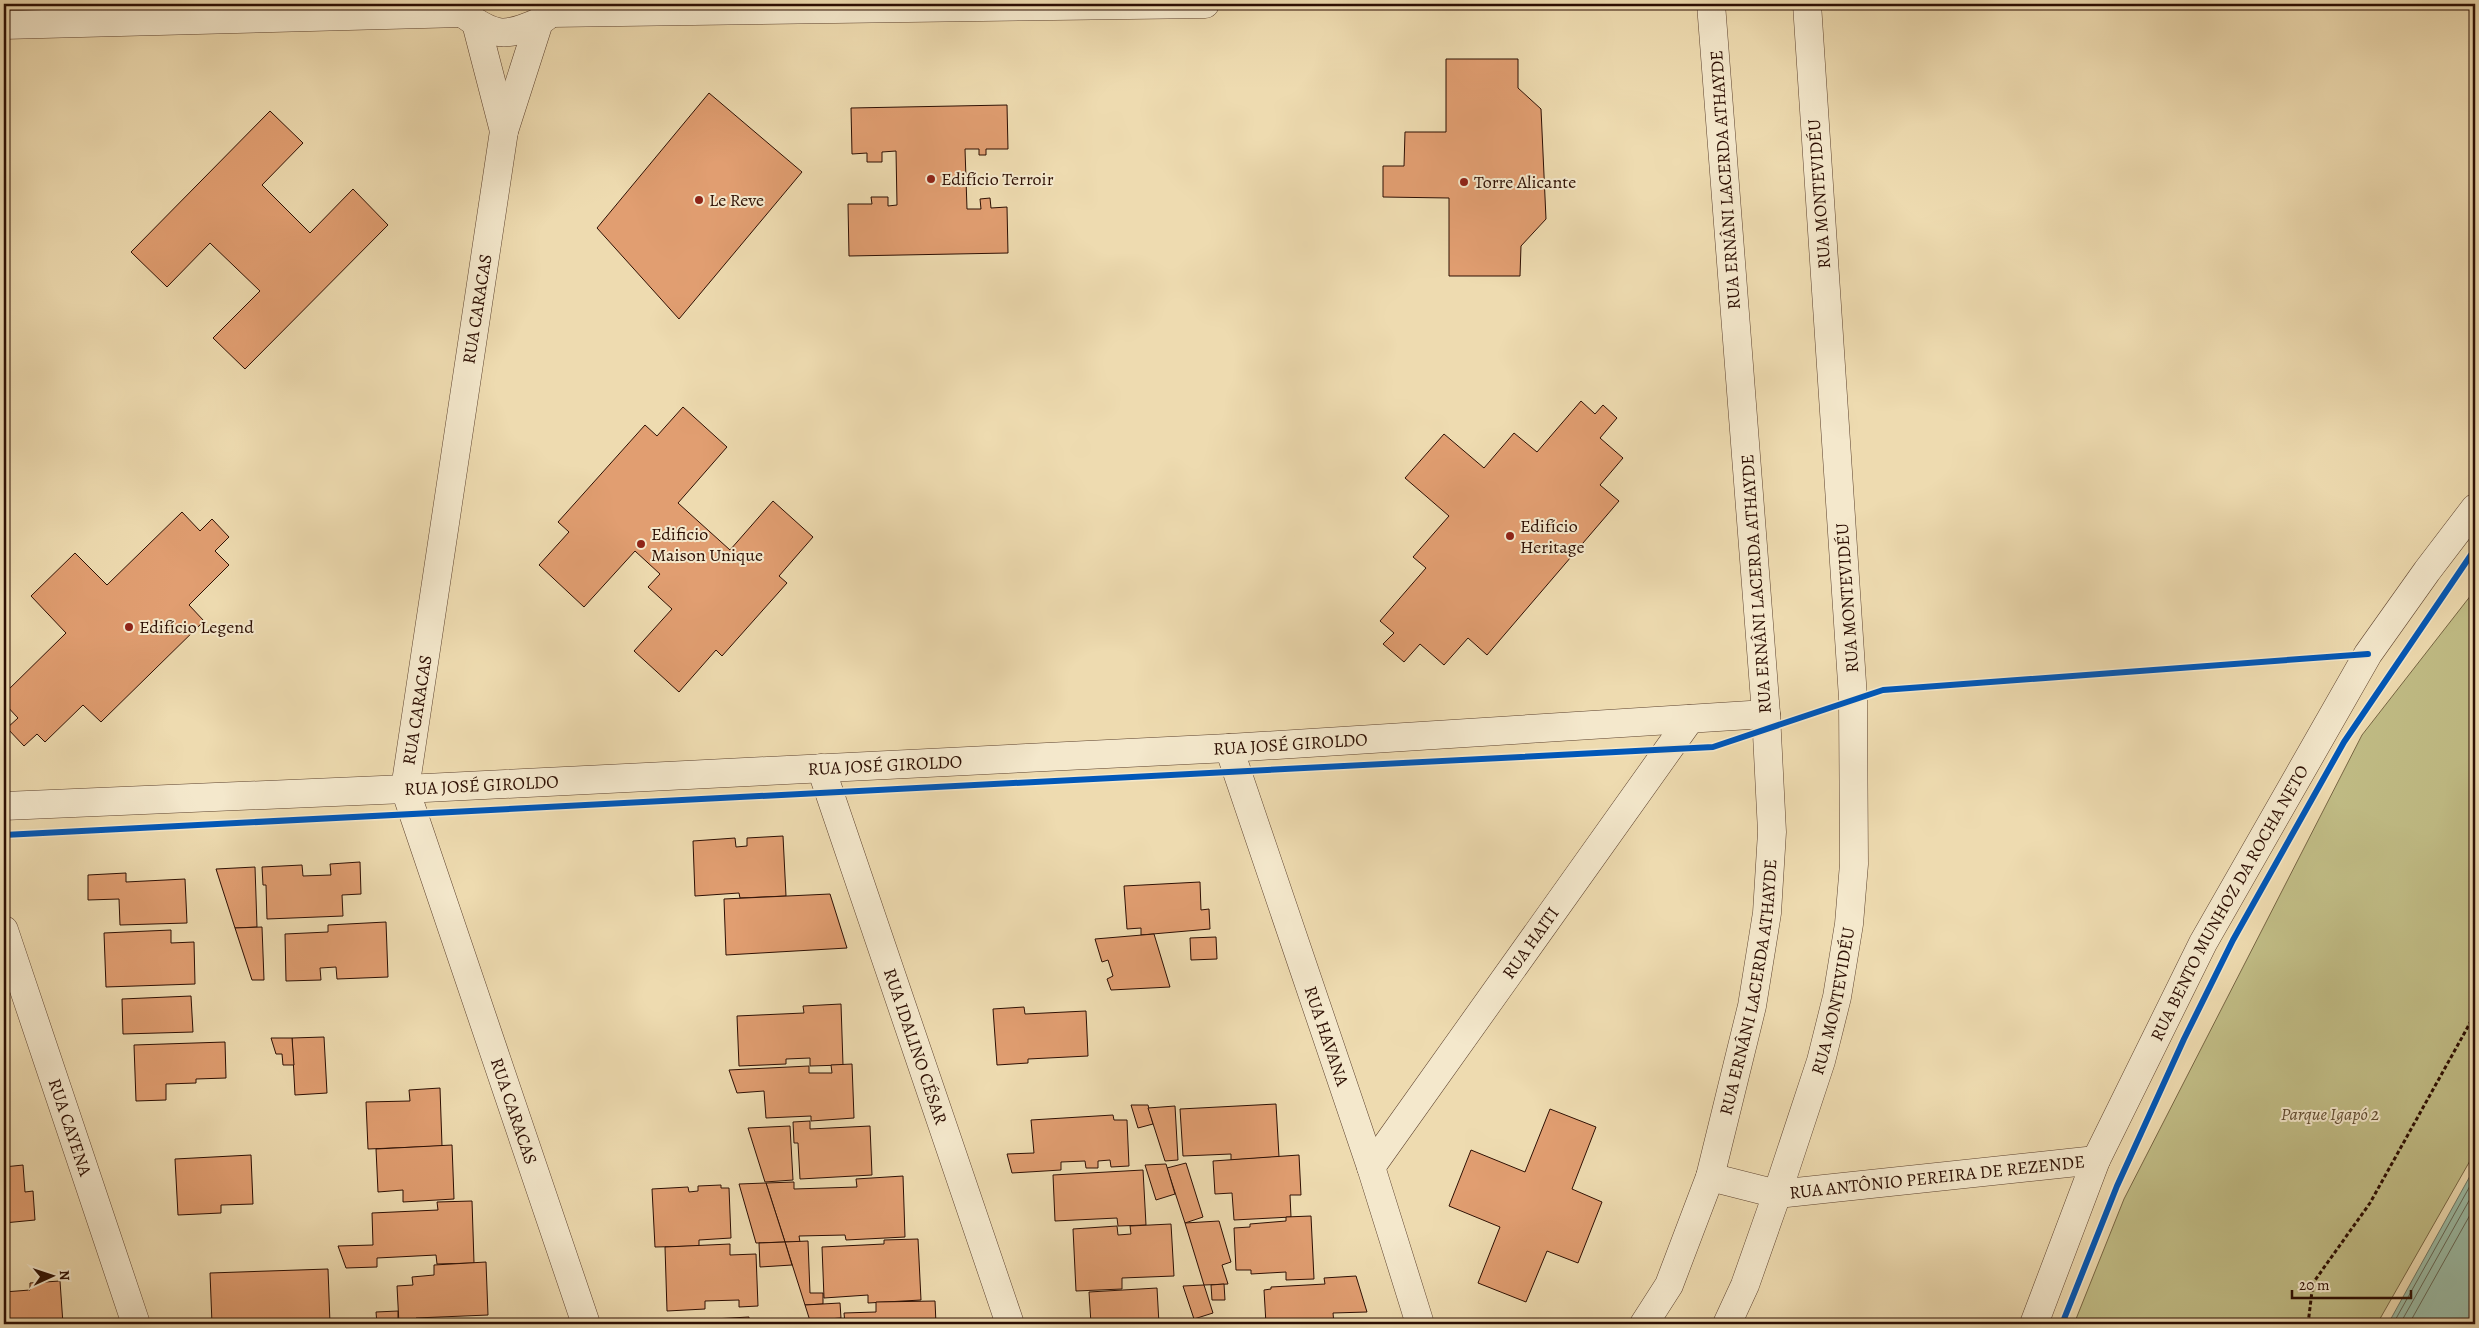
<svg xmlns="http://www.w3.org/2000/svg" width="2479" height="1328" viewBox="0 0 2479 1328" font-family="Alegreya,serif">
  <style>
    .green { fill: #c1bd86; stroke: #764 }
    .water { fill: #9bbca6; stroke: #6f7765 }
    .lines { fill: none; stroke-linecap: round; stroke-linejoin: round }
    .shore { stroke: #646654; stroke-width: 1 }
    .building { fill: #e19e71; stroke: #2d0f03 }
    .minor-casing { stroke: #5d422e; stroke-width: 29 }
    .tertiary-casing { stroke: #5d422e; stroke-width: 29 }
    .path { stroke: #2d0f03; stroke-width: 3; stroke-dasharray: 4 2.5; stroke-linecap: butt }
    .minor { stroke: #f4e8cc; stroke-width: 28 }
    .tertiary { stroke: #f4e8cc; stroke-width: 28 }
    .cycleway-casing { stroke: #f4e8cc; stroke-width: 9 }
    .cycleway { stroke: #0057b8; stroke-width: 6 }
    .poi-dot { fill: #8f2418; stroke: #f4e8cc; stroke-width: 2 }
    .labels { text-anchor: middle; stroke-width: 4; stroke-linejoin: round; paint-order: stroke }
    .poi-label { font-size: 18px; fill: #2d0f03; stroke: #f4e8cc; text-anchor: start }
    .street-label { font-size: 18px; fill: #2d0f03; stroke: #f4e8cc }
    .park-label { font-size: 18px; font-style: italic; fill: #614c31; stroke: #f4e8cc }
  </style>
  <rect width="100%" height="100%" fill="#eedbb0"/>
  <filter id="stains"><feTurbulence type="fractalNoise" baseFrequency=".004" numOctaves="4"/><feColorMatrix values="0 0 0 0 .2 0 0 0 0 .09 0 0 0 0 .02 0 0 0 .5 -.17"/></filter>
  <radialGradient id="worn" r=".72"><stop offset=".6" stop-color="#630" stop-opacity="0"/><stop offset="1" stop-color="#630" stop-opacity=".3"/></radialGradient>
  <polygon class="green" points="2475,590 2475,1152 2377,1324 2074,1324 2124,1199 2362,735"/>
  <polygon class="water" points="2475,1167 2475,1324 2388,1324"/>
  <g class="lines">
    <g class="shore">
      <polyline points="2393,1324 2475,1177"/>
      <polyline points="2400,1324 2475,1190"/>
      <polyline points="2409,1324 2475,1206"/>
    </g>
  </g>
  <g class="building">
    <polygon points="1446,59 1518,59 1518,88 1541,109 1546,219 1521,246 1520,276 1449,276 1449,198 1383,197 1383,166 1404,166 1405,132 1446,132"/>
    <polygon points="709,93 802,172 679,319 597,228"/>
    <polygon points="1007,105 1008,149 986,149 986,155 979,155 979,149 965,149 967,209 981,209 980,199 990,198 991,208 1007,207 1008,253 849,256 848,204 872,204 871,197 888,197 888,206 897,205 896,151 882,152 882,162 867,162 867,153 852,154 851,108"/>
    <polygon points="270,111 303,143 262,185 310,233 353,189 388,225 245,369 213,338 260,291 210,243 167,287 131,252"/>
    <polygon points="1581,401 1595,414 1603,405 1617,418 1600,438 1623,458 1600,485 1619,501 1487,655 1468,638 1444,665 1420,644 1404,662 1383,644 1394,633 1380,621 1426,568 1413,557 1449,516 1405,478 1444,434 1484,468 1514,433 1537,452"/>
    <polygon points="683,407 727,447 678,503 730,550 773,501 813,537 779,576 787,583 722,656 716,650 679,692 634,651 672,609 648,587 660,574 635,551 584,607 539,565 569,532 558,522 645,425 657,436"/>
    <polygon points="182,512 200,531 212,519 229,537 215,551 229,565 189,605 204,621 101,722 83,705 45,742 37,734 24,746 7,728 18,718 4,703 4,694 66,633 31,596 75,553 107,585"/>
    <polygon points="783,836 786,896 740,898 739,893 695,896 693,841 735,838 736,847 747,846 747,838"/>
    <polygon points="360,862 361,894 342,895 343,916 267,919 266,885 263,885 262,867 302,865 303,876 331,875 330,864"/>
    <polygon points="255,867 257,927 235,928 216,869"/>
    <polygon points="126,873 126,882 185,879 187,923 120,925 119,899 88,900 88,875"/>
    <polygon points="1200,882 1201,910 1209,909 1210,929 1141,935 1141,928 1127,929 1124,886"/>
    <polygon points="830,894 847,948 726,955 724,899"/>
    <polygon points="386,922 388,977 337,979 336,967 320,968 321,980 286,981 285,934 328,932 328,925"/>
    <polygon points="262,927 264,980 252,980 235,928"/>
    <polygon points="171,930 171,943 194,942 195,984 106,987 104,933"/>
    <polygon points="1154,934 1170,987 1111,990 1107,979 1113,976 1108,960 1102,962 1095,939"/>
    <polygon points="1216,937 1217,959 1191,960 1190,938"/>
    <polygon points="191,996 193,1032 123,1034 122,999"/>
    <polygon points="841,1004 843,1065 810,1066 810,1058 786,1059 786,1064 739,1066 737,1016 804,1013 803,1006"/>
    <polygon points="1024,1007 1025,1014 1086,1011 1088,1056 1028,1059 1028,1063 997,1065 993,1009"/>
    <polygon points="324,1037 327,1093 295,1095 292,1038"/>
    <polygon points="271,1038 292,1038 294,1065 283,1065 282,1054 276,1054"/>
    <polygon points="225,1042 226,1078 196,1079 196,1083 166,1084 166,1100 136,1101 134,1045"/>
    <polygon points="852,1064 854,1118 811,1121 811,1116 766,1118 764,1091 737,1093 729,1070 809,1066 809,1073 832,1073 831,1065"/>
    <polygon points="440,1088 442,1146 368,1149 366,1102 410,1101 409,1090"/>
    <polygon points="1276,1104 1279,1157 1231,1160 1231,1154 1183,1156 1180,1109"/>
    <polygon points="1131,1105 1148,1105 1153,1124 1138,1128"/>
    <polygon points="1175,1106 1178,1160 1165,1161 1148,1108"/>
    <polygon points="1550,1109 1596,1127 1572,1189 1602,1202 1578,1263 1547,1251 1526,1302 1478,1283 1500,1227 1449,1206 1471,1150 1525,1172"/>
    <polygon points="1113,1115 1114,1120 1127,1120 1129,1166 1111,1167 1110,1160 1098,1161 1098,1168 1086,1168 1085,1161 1061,1162 1061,1170 1012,1173 1007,1154 1034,1153 1031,1120"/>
    <polygon points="810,1121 810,1129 870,1126 872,1175 800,1179 798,1143 794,1143 793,1122"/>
    <polygon points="790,1126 793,1180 765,1182 748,1128"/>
    <polygon points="452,1145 454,1199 403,1202 403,1190 378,1192 376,1149"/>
    <polygon points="251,1155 253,1204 221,1205 221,1213 178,1215 175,1159"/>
    <polygon points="1299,1155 1301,1195 1290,1195 1291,1217 1234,1220 1232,1193 1215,1194 1213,1161"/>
    <polygon points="1186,1163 1203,1217 1185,1223 1167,1168"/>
    <polygon points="1166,1164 1175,1194 1156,1200 1145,1165"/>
    <polygon points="23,1165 25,1192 33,1191 35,1220 4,1223 4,1167"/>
    <polygon points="1143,1170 1146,1225 1118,1226 1117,1218 1055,1221 1053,1175"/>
    <polygon points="903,1176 905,1237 846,1240 845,1235 799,1236 800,1242 785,1242 766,1183 794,1182 794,1189 857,1187 856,1179"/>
    <polygon points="766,1183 785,1242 756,1243 739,1184"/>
    <polygon points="721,1185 721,1188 729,1188 731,1238 699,1240 699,1246 655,1247 652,1189 688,1187 689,1192 698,1191 698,1186"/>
    <polygon points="472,1201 474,1263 437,1264 436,1255 377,1258 377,1267 346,1268 338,1246 373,1245 372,1213 438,1210 437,1202"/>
    <polygon points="1311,1216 1314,1279 1286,1280 1286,1272 1251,1274 1251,1270 1236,1270 1234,1228 1250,1227 1250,1224 1286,1221 1286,1217"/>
    <polygon points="1219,1221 1231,1262 1222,1265 1228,1284 1204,1285 1185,1223"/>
    <polygon points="1171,1224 1174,1276 1122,1278 1122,1289 1076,1291 1073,1229 1117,1226 1118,1235 1131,1234 1130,1226"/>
    <polygon points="918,1239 921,1300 868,1303 868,1295 824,1298 822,1247 884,1244 884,1240"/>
    <polygon points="808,1241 810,1293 823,1293 823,1304 805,1305 785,1242"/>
    <polygon points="785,1242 792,1265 760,1267 759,1243"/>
    <polygon points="730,1244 730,1255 756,1254 758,1306 739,1307 739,1300 705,1301 705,1309 667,1311 665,1247"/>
    <polygon points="486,1262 488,1315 416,1318 416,1324 399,1324 397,1286 413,1285 412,1277 434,1275 434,1265"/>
    <polygon points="328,1269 330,1324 212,1324 210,1273"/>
    <polygon points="1356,1276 1367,1312 1333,1313 1334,1324 1266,1324 1264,1290 1271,1289 1271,1287 1325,1284 1324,1278"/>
    <polygon points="60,1281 63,1324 4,1324 4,1292 30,1290 30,1283"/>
    <polygon points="1224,1284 1225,1300 1212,1300 1211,1285"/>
    <polygon points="1204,1285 1213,1313 1194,1319 1183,1286"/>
    <polygon points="1157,1288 1159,1324 1091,1324 1089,1292"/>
    <polygon points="935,1301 936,1324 845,1324 844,1313 876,1312 876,1302"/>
    <polygon points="840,1303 841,1318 828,1319 830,1324 811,1324 805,1305"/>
    <polygon points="398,1311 398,1324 377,1324 376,1312"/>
    <polygon points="749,1317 749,1324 695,1324 695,1320"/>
  </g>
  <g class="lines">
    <g class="minor-casing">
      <g id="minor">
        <path id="s1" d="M553 4 551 13 539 22 504 131 405 789 586 1324"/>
        <polyline points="551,13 1205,4"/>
        <path d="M465 15C496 37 505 37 539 22"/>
        <polyline points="476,23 504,131"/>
        <polyline points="4,25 462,13"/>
        <path id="s2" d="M1229 748 1371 1167 1420 1324"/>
        <path id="s3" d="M821 768 1010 1324"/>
        <path id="s4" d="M4 806 405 789 1229 748 1766 714"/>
        <path id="s5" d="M4 930 136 1324"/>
        <path id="s6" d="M1371 1167 1690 719"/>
        <path id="s7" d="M1710 1177 1777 1194 2096 1160"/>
        <path id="s8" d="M2034 1324 2096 1160 2203 943 2368 654 2427 571 2475 508"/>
      </g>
    </g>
    <g class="tertiary-casing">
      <g id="tertiary">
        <path id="s9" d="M1644 1324 1669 1285 1710 1177 1752 1006 1767 913 1772 832 1766 714 1711 4"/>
        <path id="s10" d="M1727 1324 1745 1285 1777 1194 1821 1061 1837 997 1849 924 1854 864 1853 698 1807 4"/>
      </g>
    </g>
    <polyline class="path" points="2308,1324 2313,1283 2370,1203 2475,1014"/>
    <use href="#minor" class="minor"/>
    <use href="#tertiary" class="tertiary"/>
    <g class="cycleway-casing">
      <g id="cycleway">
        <polyline points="4,835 1713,747 1883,690 2368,654"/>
        <polyline points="2062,1324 2117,1186 2184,1039 2233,940 2344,742 2475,549"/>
      </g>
    </g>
    <use href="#cycleway" class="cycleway"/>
  </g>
  <g class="poi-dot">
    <circle cx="931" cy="179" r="5"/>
    <circle cx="1464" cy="182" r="5"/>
    <circle cx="699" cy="200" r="5"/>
    <circle cx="1510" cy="536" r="5"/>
    <circle cx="641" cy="544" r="5"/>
    <circle cx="129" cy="627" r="5"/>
  </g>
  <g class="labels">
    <g class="poi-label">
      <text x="941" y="185">Edifício Terroir</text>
      <text x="1474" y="188">Torre Alicante</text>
      <text x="709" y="206">Le Reve</text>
      <text x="1520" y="532">Edifício<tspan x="1520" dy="21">Heritage</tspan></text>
      <text x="651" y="540">Edificio<tspan x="651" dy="21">Maison Unique</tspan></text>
      <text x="139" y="633">Edifício Legend</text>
    </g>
    <g class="street-label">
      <text transform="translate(1725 180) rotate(-94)" y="6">RUA ERNÂNI LACERDA ATHAYDE</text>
      <text transform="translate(1819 194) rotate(-94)" y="6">RUA MONTEVIDÉU</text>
      <text transform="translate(477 309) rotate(-81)" y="6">RUA CARACAS</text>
      <text transform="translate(1756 584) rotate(-94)" y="6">RUA ERNÂNI LACERDA ATHAYDE</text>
      <text transform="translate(1847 598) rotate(-94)" y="6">RUA MONTEVIDÉU</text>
      <text transform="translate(417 710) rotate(-81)" y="6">RUA CARACAS</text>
      <text dy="6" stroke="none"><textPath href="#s4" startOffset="1288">RUA JOSÉ GIROLDO</textPath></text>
      <text dy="6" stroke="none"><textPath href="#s4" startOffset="882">RUA JOSÉ GIROLDO</textPath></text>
      <text dy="6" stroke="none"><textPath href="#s4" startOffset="478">RUA JOSÉ GIROLDO</textPath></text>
      <text dy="6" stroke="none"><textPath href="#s8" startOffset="465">RUA BENTO MUNHOZ DA ROCHA NETO</textPath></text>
      <text dy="6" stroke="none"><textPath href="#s6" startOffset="275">RUA HAITI</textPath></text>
      <text dy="6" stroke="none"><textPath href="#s9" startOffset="356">RUA ERNÂNI LACERDA ATHAYDE</textPath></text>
      <text dy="6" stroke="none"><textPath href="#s10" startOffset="341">RUA MONTEVIDÉU</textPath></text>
      <text dy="6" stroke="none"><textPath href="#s2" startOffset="304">RUA HAVANA</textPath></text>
      <text dy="6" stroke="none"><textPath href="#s3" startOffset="294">RUA IDALINO CÉSAR</textPath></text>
      <text dy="6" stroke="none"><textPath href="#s1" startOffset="1144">RUA CARACAS</textPath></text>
      <text dy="6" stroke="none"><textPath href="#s5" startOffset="208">RUA CAYENA</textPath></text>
      <text dy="6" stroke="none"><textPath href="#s7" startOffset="230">RUA ANTÔNIO PEREIRA DE REZENDE</textPath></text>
    </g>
    <g class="park-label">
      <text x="2330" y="1120">Parque Igapó 2</text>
    </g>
  </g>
  <rect width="2479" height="1328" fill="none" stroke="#eedbb0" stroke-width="20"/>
  <rect x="5" y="5" width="2469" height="1318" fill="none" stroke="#2d0f03" stroke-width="2.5"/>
  <rect x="10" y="10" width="2459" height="1308" fill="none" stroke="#2d0f03"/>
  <g transform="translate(52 1276) rotate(87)" stroke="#f4e8cc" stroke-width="4" paint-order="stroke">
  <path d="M0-4L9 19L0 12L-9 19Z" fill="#2d0f03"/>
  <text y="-8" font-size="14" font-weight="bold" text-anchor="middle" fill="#2d0f03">N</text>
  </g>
  <path d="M2292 1290v8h119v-8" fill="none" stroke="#2d0f03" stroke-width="2.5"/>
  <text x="2299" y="1290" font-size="15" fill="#2d0f03" stroke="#f4e8cc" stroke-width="4" paint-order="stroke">20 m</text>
  <rect width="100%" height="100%" filter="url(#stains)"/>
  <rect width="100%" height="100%" fill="url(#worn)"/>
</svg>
